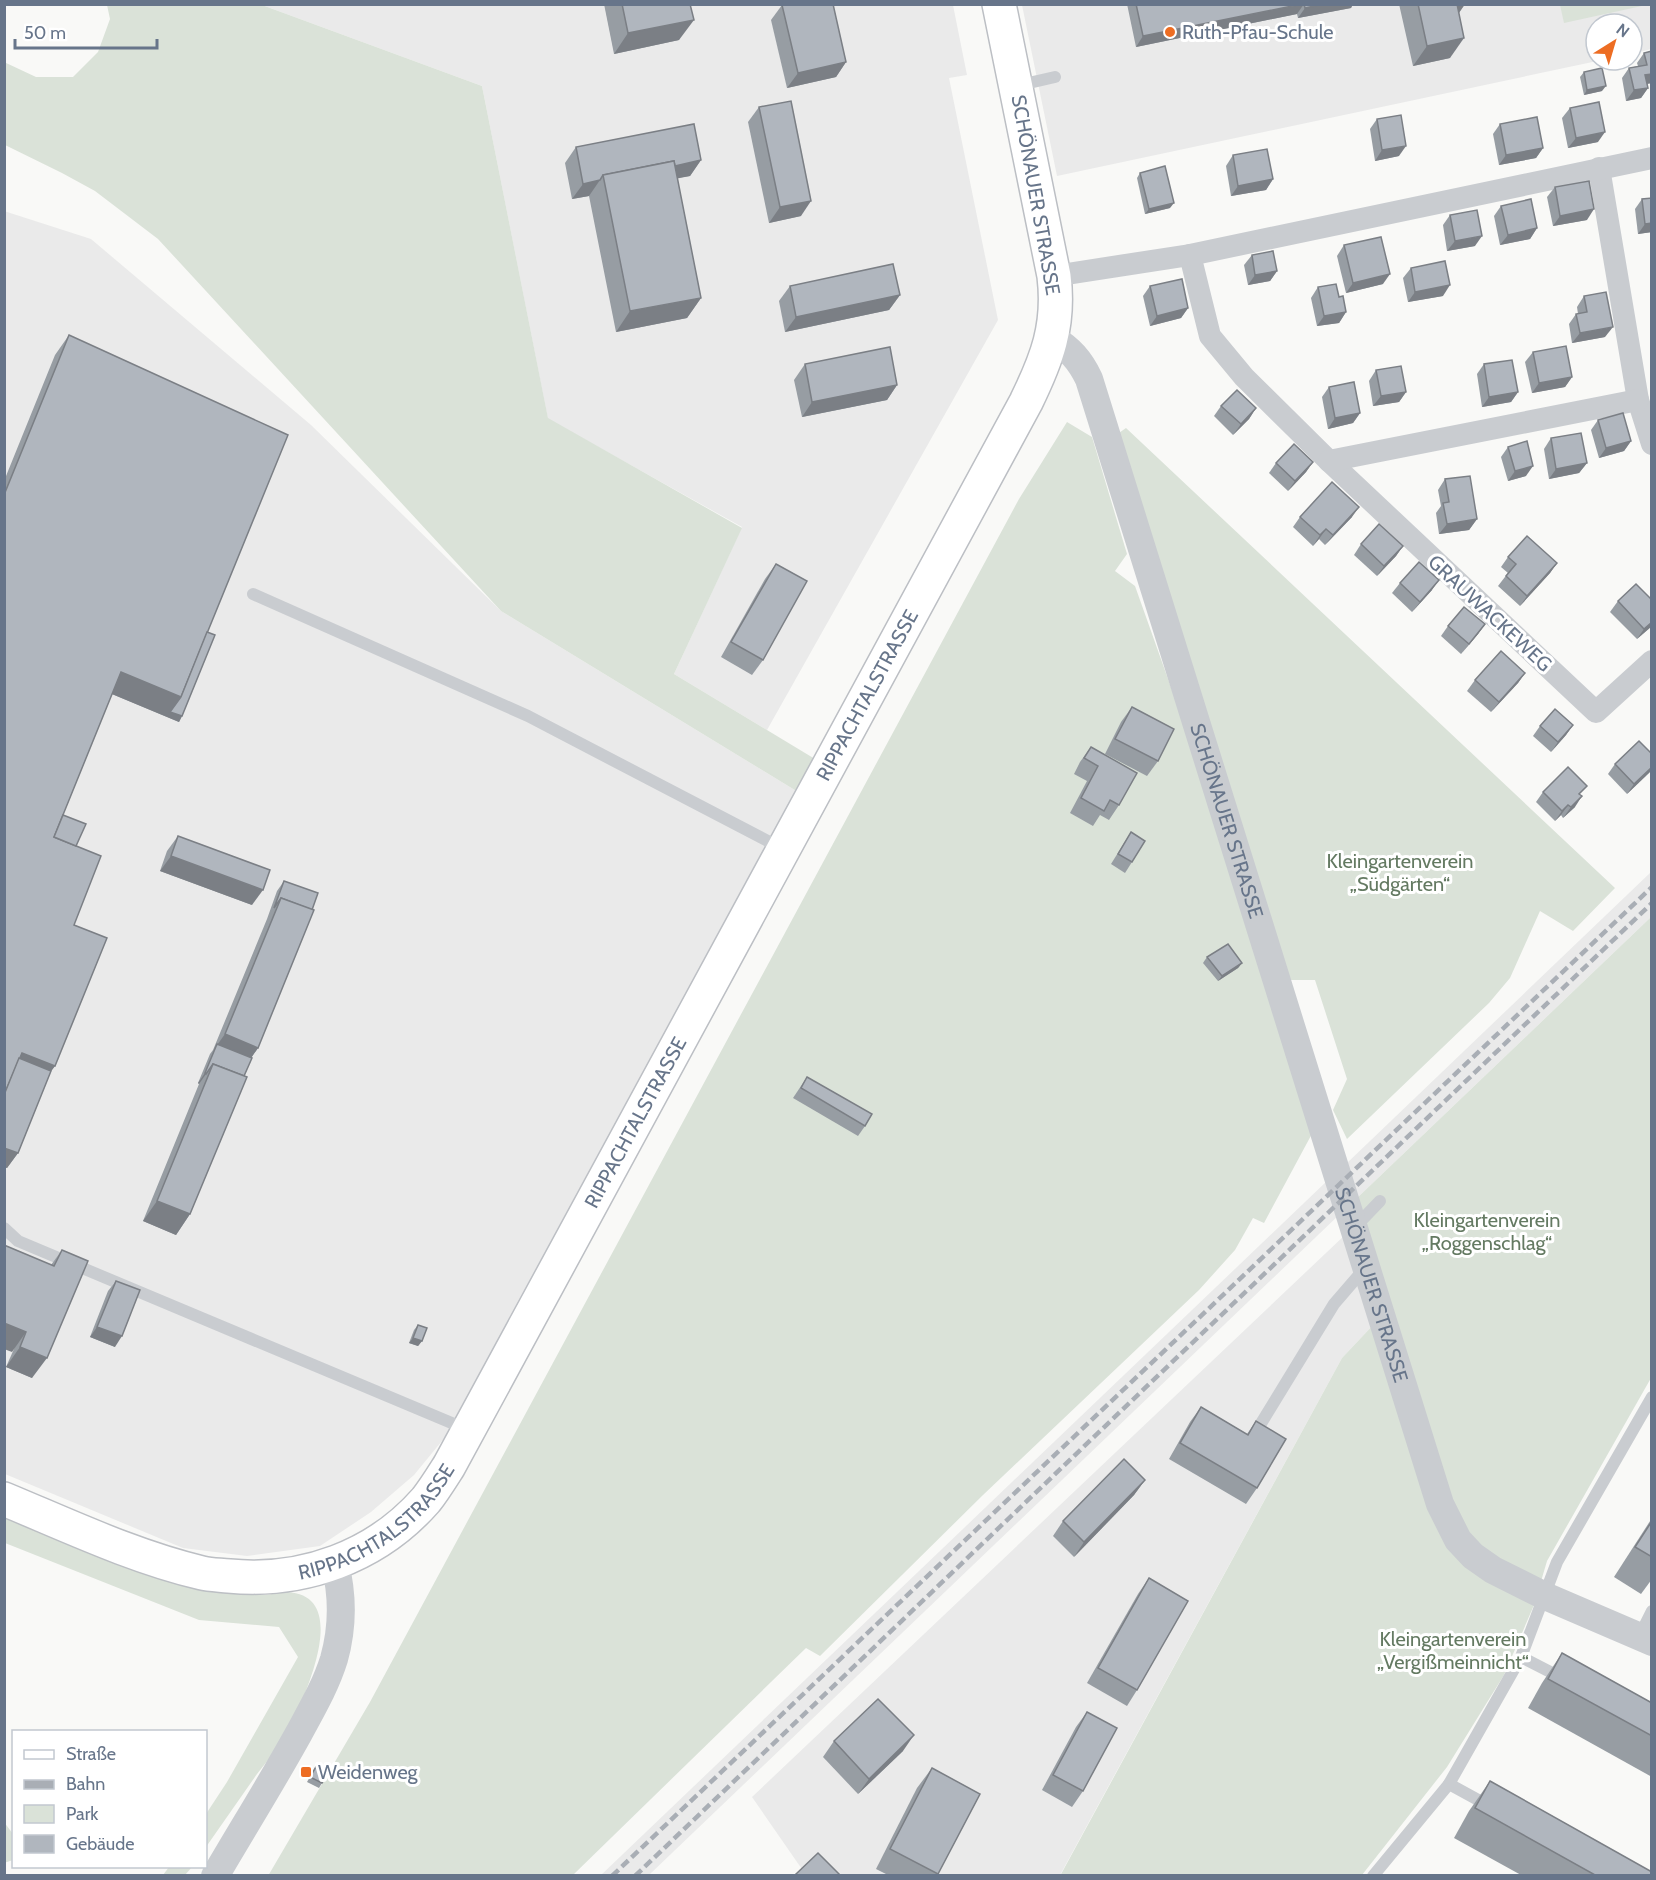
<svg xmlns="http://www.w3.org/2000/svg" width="1656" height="1880" viewBox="0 0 1656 1880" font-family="Cabin,sans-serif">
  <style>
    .built { fill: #eaeaea }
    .green { fill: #dae2d8 }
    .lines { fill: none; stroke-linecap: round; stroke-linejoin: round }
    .primary-casing { stroke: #bcbfc4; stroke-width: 36 }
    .service { stroke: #c9ccd0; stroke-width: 12 }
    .minor { stroke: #c9ccd0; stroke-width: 22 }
    .tertiary { stroke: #c9ccd0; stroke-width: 28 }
    .primary { stroke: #fff; stroke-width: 33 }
    .rail { stroke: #a9aeb5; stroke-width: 4.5; stroke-dasharray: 9 4.5; stroke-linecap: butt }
    .wall { fill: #979da3 }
    .shaded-wall { fill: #7b7f85 }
    .building { fill: #b0b6be; stroke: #7b7f85; stroke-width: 1.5 }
    .poi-dot { fill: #ed6d23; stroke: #fff; stroke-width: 2 }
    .labels { text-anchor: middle; stroke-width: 6; stroke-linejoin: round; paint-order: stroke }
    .poi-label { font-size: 20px; fill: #67758a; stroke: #fff; text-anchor: start }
    .street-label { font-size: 20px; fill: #67758a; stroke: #fff }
    .park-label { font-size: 20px; fill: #647a62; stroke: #fff }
  </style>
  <rect width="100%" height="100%" fill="#f9f9f7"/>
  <g class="built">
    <polygon points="262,5 953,5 967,75 949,78 998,320 767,730 674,674 742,527 548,419 482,86"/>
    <polygon points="1022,5 1651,5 1651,49 1632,54 1632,24 1596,24 1596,60 1602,60 1057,176"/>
    <polygon points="4,211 91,239 311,425 501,611 798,792 469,1408 414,1475 371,1512 320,1546 247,1556 183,1548 5,1474"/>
    <polygon points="1651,872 1651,917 1356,1199 1346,1164"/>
    <polygon points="1328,1180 1340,1214 649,1875 600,1876"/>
    <polygon points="1346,1234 1375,1323 1342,1358 1060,1875 806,1875 752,1797"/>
  </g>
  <g class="green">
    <polygon points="1651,4 1564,23 1560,5 1560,4"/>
    <polygon points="107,5 262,5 482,86 548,418 742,528 674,674 815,759 798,792 501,611 158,239 95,191 62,173 5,145 4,62 36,77 73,77 98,52 110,19"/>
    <polygon points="1067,422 1092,437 1127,554 1115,571 1135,586 1200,769 1314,1130 1264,1223 1253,1218 1235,1250 1199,1290 983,1495 820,1656 806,1648 573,1875 268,1876 370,1702 1019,499"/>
    <polygon points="1126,428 1615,888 1573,931 1540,911 1510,978 1489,1003 1347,1139 1333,1110 1347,1079 1315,980 1288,980 1116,435"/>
    <polygon points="1651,917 1651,1378 1547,1561 1534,1605 1504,1675 1447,1767 1362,1875 1060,1876 1342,1358 1375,1323 1356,1199"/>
    <path d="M4 1508 227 1592C239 1593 252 1595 264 1595 272 1595 280 1591 287 1592 345 1595 313 1673 301 1704L320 1694 257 1774 206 1847V1814L227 1782 298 1657 279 1627 199 1620 5 1543Z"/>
    <polygon points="4,1822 13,1834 13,1860 4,1863"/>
    <polygon points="169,1867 169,1866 192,1867 185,1875 163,1875"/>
  </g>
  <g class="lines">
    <g class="primary-casing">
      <g id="primary">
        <path id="s2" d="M4 1499C69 1526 134 1557 202 1573 210 1575 220 1575 229 1576 303 1583 376 1557 426 1500 434 1490 442 1477 449 1466L1026 402C1047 359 1060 326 1054 276L999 4"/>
      </g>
    </g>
    <g class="service">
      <polyline points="1016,86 1055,77"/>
      <polyline points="253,594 528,716 783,849"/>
      <polyline points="4,1228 18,1241 466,1429"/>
      <polyline points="1354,1228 1380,1201"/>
      <polyline points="1257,1430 1334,1304 1365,1268"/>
      <polyline points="1639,1637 1652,1611"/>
      <polyline points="1564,1679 1521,1657 1557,1562 1652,1397"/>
      <polyline points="1449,1784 1491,1807"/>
      <polyline points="1373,1876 1449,1784 1521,1657"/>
    </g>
    <g class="minor">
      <polyline points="1599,168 1638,400 1652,444"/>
      <polyline points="1190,255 1210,336 1244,377 1329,461 1596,712 1652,661"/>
      <polyline points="1054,276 1190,255 1652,158"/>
      <polyline points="1329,461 1638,400"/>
    </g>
    <g class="tertiary">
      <path id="s1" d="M1052 338C1070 349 1080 360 1089 379L1440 1504 1458 1540 1473 1556 1493 1570 1545 1596 1652 1642"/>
      <path d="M215 1876C243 1828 272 1782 299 1733 312 1709 326 1685 334 1659 343 1627 343 1596 335 1564"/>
    </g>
    <use href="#primary" class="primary"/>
    <g class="rail">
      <polyline points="612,1876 1652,887"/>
      <polyline points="635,1876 1652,903"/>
    </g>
  </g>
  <g class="wall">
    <polygon points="604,4 690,4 679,40 614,54"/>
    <polygon points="1127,4 1353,4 1351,8 1298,18 1297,14 1136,47"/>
    <polygon points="1399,4 1465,4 1459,13 1450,58 1413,66"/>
    <polygon points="782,5 846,62 836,77 787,88 771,20"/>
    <polygon points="1652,51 1652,83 1647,84 1648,88 1641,98 1626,101 1622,78 1629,68 1638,66 1637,63 1644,53"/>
    <polygon points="1584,72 1602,91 1584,95 1580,77"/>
    <polygon points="759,107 801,216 769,223 748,122"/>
    <polygon points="1570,108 1598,142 1568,148 1562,118"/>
    <polygon points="1377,119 1399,156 1375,161 1370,129"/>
    <polygon points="1500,124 1543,148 1536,158 1499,165 1493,134"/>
    <polygon points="576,147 701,160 690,176 677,178 701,298 687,318 616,332 589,196 572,199 565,163"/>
    <polygon points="1233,155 1273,179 1266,190 1231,196 1226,166"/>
    <polygon points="1140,173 1170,208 1145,214 1137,178"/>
    <polygon points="1555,187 1587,220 1553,226 1547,197"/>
    <polygon points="1652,198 1652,232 1638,234 1635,209 1642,199"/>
    <polygon points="1501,206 1537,228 1530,239 1500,245 1494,216"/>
    <polygon points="1450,215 1475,246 1447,251 1443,225"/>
    <polygon points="1344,245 1383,284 1346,293 1337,256"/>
    <polygon points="1252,255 1277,271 1270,281 1248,285 1244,265"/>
    <polygon points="1411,268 1443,296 1408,302 1403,278"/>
    <polygon points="790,286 900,295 889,310 785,332 779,301"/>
    <polygon points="1150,286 1188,308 1181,318 1150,326 1143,296"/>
    <polygon points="1318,287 1339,297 1346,312 1339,323 1317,326 1311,298"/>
    <polygon points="1584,296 1605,337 1572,343 1569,324 1576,314 1578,314 1577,307"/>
    <polygon points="69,335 207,632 182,716 179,722 112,694 63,815 76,846 74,925 55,1066 51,1071 18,1153 7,1168 4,1167 4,481 55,355"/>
    <polygon points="1533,352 1572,377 1565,387 1532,393 1525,362"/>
    <polygon points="805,364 897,385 887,400 802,417 794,380"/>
    <polygon points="1484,364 1518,392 1511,402 1482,407 1477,374"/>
    <polygon points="1376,370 1406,392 1399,402 1373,406 1369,381"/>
    <polygon points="1329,387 1360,413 1353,423 1328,429 1322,397"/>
    <polygon points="1221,406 1256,408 1249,419 1233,435 1214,416"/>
    <polygon points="1598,420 1631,441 1624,451 1599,458 1591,430"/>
    <polygon points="1551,438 1587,463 1579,473 1549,479 1544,449"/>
    <polygon points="1508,447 1526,476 1508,481 1501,457"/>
    <polygon points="1313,462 1306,472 1288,491 1269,473 1276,463"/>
    <polygon points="1445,479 1477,519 1469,530 1439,534 1436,513 1441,506 1438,490"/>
    <polygon points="1300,517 1352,517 1325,545 1319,539 1313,546 1293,527"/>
    <polygon points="1361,544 1403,546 1396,556 1377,576 1354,555"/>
    <polygon points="1508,557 1557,563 1550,573 1520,606 1498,586 1508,573 1501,567"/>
    <polygon points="776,564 763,660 752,675 721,657 765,579"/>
    <polygon points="1400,583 1432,590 1412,612 1392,593"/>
    <polygon points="1618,601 1652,626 1637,639 1610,612"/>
    <polygon points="1485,624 1478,634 1461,654 1441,636 1448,626"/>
    <polygon points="1525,673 1518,683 1491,712 1467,691 1475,680"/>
    <polygon points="1132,707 1158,761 1147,776 1105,754 1121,722"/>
    <polygon points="1573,725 1566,735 1551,752 1533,736 1540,726"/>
    <polygon points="1091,747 1119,805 1109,820 1100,815 1093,826 1070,813 1087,781 1074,774 1080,762"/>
    <polygon points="1615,764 1651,771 1627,794 1608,774"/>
    <polygon points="1543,792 1575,807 1563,818 1561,815 1555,821 1536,802"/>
    <polygon points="1131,832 1132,862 1125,873 1111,864"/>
    <polygon points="178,836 252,905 160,871 167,851"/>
    <polygon points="284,881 258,1048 251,1058 190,1214 176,1235 143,1221 199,1084 198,1083 210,1054 213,1050 267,919 277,891"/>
    <polygon points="1207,957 1242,963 1238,968 1218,981 1203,963"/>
    <polygon points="807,1077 865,1126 858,1136 793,1098"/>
    <polygon points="62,1250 32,1378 6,1367 51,1265"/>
    <polygon points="116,1281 115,1347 90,1337 108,1291"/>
    <polygon points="418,1325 422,1341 418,1346 409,1343 414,1330"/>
    <polygon points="1201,1407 1247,1434 1256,1421 1257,1488 1246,1504 1169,1459 1190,1422"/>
    <polygon points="1145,1480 1134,1495 1074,1557 1053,1536 1063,1521"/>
    <polygon points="1652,1518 1652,1579 1641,1594 1614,1577"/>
    <polygon points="1149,1578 1137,1690 1127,1706 1087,1683 1138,1594"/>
    <polygon points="1562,1653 1652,1703 1652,1777 1528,1708 1542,1683"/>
    <polygon points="1087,1712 1083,1791 1072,1807 1042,1790 1076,1727"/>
    <polygon points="834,1741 903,1751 858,1794 823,1757"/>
    <polygon points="317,1765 322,1783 319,1788 307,1782"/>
    <polygon points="932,1768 980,1794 937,1875 888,1875 876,1869 917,1788"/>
    <polygon points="1490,1781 1652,1875 1521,1875 1454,1838 1469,1811"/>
  </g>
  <g class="shaded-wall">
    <polygon points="1304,4 1297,14 1136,47 1143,36"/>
    <polygon points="1323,4 1353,4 1351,8 1298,18 1305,8"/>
    <polygon points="1450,4 1465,4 1458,14"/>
    <polygon points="694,20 679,40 614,54 628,33"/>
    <polygon points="1464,38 1450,58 1413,66 1427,46"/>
    <polygon points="846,62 836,77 787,88 798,73"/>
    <polygon points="1652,74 1652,83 1638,85 1645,75"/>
    <polygon points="1606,86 1602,91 1584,95 1587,90"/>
    <polygon points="1648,88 1641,98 1626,101 1634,90"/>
    <polygon points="1605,132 1598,142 1568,148 1576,138"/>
    <polygon points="1406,146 1399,156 1375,161 1382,150"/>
    <polygon points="1543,148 1536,158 1499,165 1506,155"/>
    <polygon points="701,160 690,176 607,192 604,180"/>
    <polygon points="1273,179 1266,190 1231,196 1238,186"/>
    <polygon points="600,180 589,196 572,199 583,184"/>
    <polygon points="811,201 801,216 769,223 780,207"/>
    <polygon points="1174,203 1170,208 1145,214 1149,209"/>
    <polygon points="1594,209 1587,220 1553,226 1560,216"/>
    <polygon points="1652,223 1652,232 1638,234 1645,224"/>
    <polygon points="1537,228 1530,239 1500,245 1508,235"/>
    <polygon points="1482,236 1475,246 1447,251 1455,241"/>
    <polygon points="1277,271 1270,281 1248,285 1255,275"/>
    <polygon points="1390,274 1383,284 1346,293 1353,283"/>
    <polygon points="1450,285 1443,296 1408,302 1415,292"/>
    <polygon points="900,295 889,310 785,332 796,317"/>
    <polygon points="701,298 687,318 616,332 630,311"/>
    <polygon points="1188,308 1181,318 1150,326 1157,316"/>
    <polygon points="1346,312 1339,323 1317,326 1324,316"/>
    <polygon points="1613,327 1605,337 1572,343 1580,333"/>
    <polygon points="1572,377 1565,387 1532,393 1539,383"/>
    <polygon points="897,385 887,400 802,417 812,402"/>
    <polygon points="1406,392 1399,402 1373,406 1381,396"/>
    <polygon points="1518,392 1511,402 1482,407 1489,397"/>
    <polygon points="1256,408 1249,419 1233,435 1241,424"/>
    <polygon points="1360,413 1353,423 1328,429 1335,418"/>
    <polygon points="1631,441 1624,451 1599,458 1606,448"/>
    <polygon points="1313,462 1306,472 1288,491 1295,481"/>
    <polygon points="1587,463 1579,473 1549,479 1556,469"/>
    <polygon points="1533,466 1526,476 1508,481 1515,471"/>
    <polygon points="1359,507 1352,517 1325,545 1333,535"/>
    <polygon points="1477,519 1469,530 1439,534 1447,524"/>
    <polygon points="1326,529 1319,539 1313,546 1320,535"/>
    <polygon points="1403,546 1396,556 1377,576 1384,566"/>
    <polygon points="1557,563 1550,573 1520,606 1527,596"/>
    <polygon points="1439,580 1432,590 1412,612 1420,602"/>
    <polygon points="1652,622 1652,626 1637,639 1644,629"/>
    <polygon points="1485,624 1478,634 1461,654"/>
    <polygon points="121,672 181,697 182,716 179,722 107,692"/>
    <polygon points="1525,673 1518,683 1491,712 1499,702"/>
    <polygon points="1573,725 1566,735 1551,752 1558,742"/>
    <polygon points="1652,767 1651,771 1627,794 1634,784"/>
    <polygon points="1582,796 1575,807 1563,818 1571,807"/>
    <polygon points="1568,805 1561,815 1555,821 1562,811"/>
    <polygon points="171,856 263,890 252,905 160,871"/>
    <polygon points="1242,963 1238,968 1218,981 1222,976"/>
    <polygon points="225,1034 258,1048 244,1068 215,1048"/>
    <polygon points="22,1053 55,1066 40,1086 11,1075"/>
    <polygon points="205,1073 206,1074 199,1084 198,1083"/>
    <polygon points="4,1148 18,1153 7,1168 4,1167"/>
    <polygon points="157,1201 190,1214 176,1235 143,1221"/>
    <polygon points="4,1323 26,1332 12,1352 4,1349"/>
    <polygon points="97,1327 122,1336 115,1347 90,1337"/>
    <polygon points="413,1338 422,1341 418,1346 409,1343"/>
    <polygon points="20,1347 47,1358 32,1378 6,1367"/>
    <polygon points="1145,1480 1134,1495 1074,1557 1084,1542"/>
    <polygon points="914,1735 903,1751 858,1794 869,1779"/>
  </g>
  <g class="building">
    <polygon points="622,4 690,4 694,20 628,33"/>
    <polygon points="786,4 833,4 846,62 798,73 782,5"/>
    <polygon points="1136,4 1302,4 1143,36"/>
    <polygon points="1304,4 1323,4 1305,8"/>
    <polygon points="1418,4 1457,4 1464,38 1427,46"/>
    <polygon points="1652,51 1652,74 1645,75 1648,88 1634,90 1629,68 1647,65 1644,53"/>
    <polygon points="1602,68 1606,86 1587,90 1584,72"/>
    <polygon points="791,101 811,201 780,207 759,107"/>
    <polygon points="1599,102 1605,132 1576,138 1570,108"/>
    <polygon points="1401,115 1406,146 1382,150 1377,119"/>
    <polygon points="1537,117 1543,148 1506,155 1500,124"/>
    <polygon points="694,124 701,160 675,166 674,161 603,175 600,180 583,184 576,147"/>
    <polygon points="1267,149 1273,179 1238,186 1233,155"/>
    <polygon points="674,161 701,298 630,311 603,175"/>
    <polygon points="1165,166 1174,203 1149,209 1140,173"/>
    <polygon points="1589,181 1594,209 1560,216 1555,187"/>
    <polygon points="1652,198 1652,223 1645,224 1642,199"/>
    <polygon points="1531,199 1537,228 1508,235 1501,206"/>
    <polygon points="1477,210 1482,236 1455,241 1450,215"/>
    <polygon points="1381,237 1390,274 1353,283 1344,245"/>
    <polygon points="1273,251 1277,271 1255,275 1252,255"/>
    <polygon points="1445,261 1450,285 1415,292 1411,268"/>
    <polygon points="893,264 900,295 796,317 790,286"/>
    <polygon points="1182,279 1188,308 1157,316 1150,286"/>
    <polygon points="1336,284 1339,297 1343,296 1346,312 1324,316 1318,287"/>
    <polygon points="1606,292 1613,327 1580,333 1576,314 1587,312 1584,296"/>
    <polygon points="69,335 288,435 181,697 121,672 54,837 101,856 74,925 107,938 55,1066 22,1053 4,1095 4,495"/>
    <polygon points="1566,346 1572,377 1539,383 1533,352"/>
    <polygon points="890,347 897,385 812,402 805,364"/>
    <polygon points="1512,360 1518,392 1489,397 1484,364"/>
    <polygon points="1401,366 1406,392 1381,396 1376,370"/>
    <polygon points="1354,382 1360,413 1335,418 1329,387"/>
    <polygon points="1237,390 1256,408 1241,424 1221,406"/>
    <polygon points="1623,413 1631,441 1606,448 1598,420"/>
    <polygon points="1581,433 1587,463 1556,469 1551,438"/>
    <polygon points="1527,441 1533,466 1515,471 1508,447"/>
    <polygon points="1294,444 1313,462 1295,481 1276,463"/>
    <polygon points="1470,476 1477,519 1447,524 1443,503 1449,502 1445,479"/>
    <polygon points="1332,482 1359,507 1333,535 1326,529 1320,535 1300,517"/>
    <polygon points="1379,524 1403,546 1384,566 1361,544"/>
    <polygon points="1527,536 1557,563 1527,596 1506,576 1516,564 1508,557"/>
    <polygon points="1419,562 1439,580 1420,602 1400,583"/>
    <polygon points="776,564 807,581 763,660 731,642"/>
    <polygon points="1636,584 1652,600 1652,622 1644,629 1618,601"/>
    <polygon points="1464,607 1485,624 1469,644 1448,626"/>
    <polygon points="207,632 215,635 182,716 170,712 181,697"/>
    <polygon points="1501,651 1525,673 1499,702 1475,680"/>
    <polygon points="1132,707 1174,729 1158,761 1115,739"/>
    <polygon points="1555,709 1573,725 1558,742 1540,726"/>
    <polygon points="1639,741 1652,754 1652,767 1634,784 1615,764"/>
    <polygon points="1091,747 1137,773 1119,805 1110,800 1104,811 1081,798 1098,766 1084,758"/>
    <polygon points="1568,767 1587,786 1579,794 1582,796 1571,807 1568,805 1562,811 1543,792"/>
    <polygon points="63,815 86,824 76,846 54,837"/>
    <polygon points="1131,832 1145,841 1132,862 1118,854"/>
    <polygon points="178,836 270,870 263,890 171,856"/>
    <polygon points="284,881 318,893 312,910 281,898 274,908"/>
    <polygon points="281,898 314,910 258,1048 225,1034"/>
    <polygon points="1228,944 1242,963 1222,976 1207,957"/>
    <polygon points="217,1044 252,1058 244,1076 213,1064 206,1074 205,1073"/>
    <polygon points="19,1058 51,1071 18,1153 4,1148 4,1095"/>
    <polygon points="213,1064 247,1077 190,1214 157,1201"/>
    <polygon points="807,1077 872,1114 865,1126 801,1088"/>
    <polygon points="4,1245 54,1266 62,1250 88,1261 47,1358 20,1347 26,1332 4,1323"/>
    <polygon points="116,1281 140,1290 122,1336 97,1327"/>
    <polygon points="418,1325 427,1328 422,1341 413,1338"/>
    <polygon points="1201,1407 1248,1435 1256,1421 1286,1439 1257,1488 1180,1443"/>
    <polygon points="1124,1459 1145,1480 1084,1542 1063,1521"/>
    <polygon points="1652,1521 1652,1557 1635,1547"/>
    <polygon points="1149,1578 1188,1601 1137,1690 1098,1668"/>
    <polygon points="1562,1653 1652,1703 1652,1736 1548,1679"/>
    <polygon points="878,1699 914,1735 869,1779 834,1741"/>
    <polygon points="1087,1712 1117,1728 1083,1791 1053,1775"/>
    <polygon points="317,1765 329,1771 322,1783 310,1777"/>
    <polygon points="932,1768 980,1794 938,1874 890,1849"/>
    <polygon points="1490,1781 1652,1872 1652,1875 1595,1875 1475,1808"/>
    <polygon points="818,1853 840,1875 795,1875"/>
  </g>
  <g class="poi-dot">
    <circle cx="1170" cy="32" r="6"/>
    <rect x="300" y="1766" width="12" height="12" rx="3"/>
  </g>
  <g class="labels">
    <g class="poi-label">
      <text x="1182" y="39">Ruth-Pfau-Schule</text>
      <text x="318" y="1779">Weidenweg</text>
    </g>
    <g class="street-label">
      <text transform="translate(1036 195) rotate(80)" y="7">SCHÖNAUER STRASSE</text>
      <text transform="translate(1490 613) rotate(43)" y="7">GRAUWACKEWEG</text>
      <text dy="7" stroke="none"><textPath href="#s2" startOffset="1376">RIPPACHTALSTRASSE</textPath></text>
      <text dy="7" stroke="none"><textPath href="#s1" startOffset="519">SCHÖNAUER STRASSE</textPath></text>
      <text dy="7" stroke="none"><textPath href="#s2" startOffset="890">RIPPACHTALSTRASSE</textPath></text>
      <text dy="7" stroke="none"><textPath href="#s1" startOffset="1005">SCHÖNAUER STRASSE</textPath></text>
      <text dy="7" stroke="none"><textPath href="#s2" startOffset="404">RIPPACHTALSTRASSE</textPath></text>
    </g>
    <g class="park-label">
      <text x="1400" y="868">Kleingartenverein<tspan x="1400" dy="23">„Südgärten“</tspan></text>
      <text x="1487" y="1227">Kleingartenverein<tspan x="1487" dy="23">„Roggenschlag“</tspan></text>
      <text x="1453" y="1646">Kleingartenverein<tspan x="1453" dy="23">„Vergißmeinnicht“</tspan></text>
    </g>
  </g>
  <rect width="1656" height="1880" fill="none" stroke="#67758a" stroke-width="12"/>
  <rect x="12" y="1730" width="195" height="138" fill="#ffffff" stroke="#c2c8d0" stroke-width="1.5"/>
  <rect x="24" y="1750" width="30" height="9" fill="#ffffff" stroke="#c2c8d0" stroke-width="1.5"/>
  <text x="66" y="1760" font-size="18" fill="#67758a">Straße</text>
  <rect x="24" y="1780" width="30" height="9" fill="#a9aeb5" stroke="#c2c8d0" stroke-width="1.5"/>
  <text x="66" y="1790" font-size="18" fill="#67758a">Bahn</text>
  <rect x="24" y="1805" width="30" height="18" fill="#dae2d8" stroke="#c2c8d0" stroke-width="1.5"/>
  <text x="66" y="1820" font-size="18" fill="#67758a">Park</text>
  <rect x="24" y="1835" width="30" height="18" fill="#b0b6be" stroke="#c2c8d0" stroke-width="1.5"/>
  <text x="66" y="1850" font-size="18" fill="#67758a">Gebäude</text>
  <g transform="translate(1614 42) rotate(37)"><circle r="28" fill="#ffffff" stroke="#c2c8d0" stroke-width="1.5"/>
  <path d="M0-4.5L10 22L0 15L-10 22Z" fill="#ed6d23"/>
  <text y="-9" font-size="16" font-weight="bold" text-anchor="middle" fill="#67758a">N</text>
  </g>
  <path d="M15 39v9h142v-9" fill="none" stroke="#67758a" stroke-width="3"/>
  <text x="24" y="39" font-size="18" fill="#67758a" stroke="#ffffff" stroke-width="4.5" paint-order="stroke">50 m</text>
</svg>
